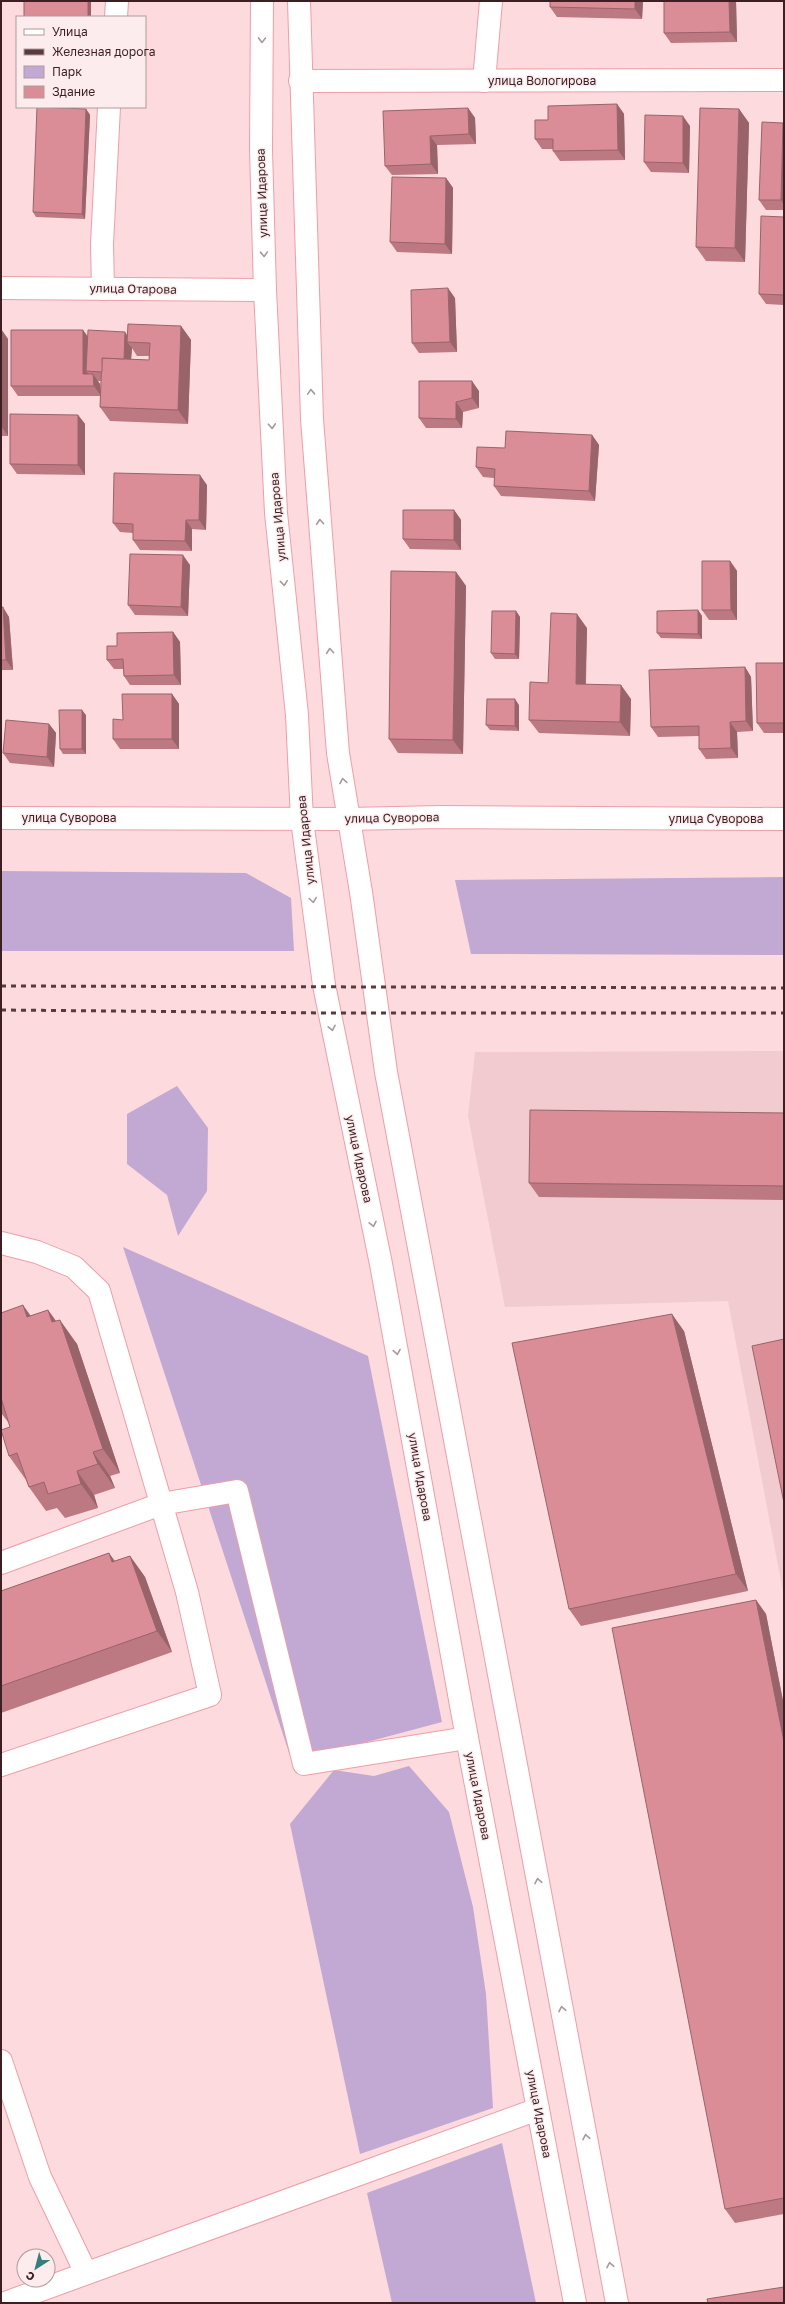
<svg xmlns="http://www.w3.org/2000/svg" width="785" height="2304" viewBox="0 0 785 2304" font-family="'Golos Text',sans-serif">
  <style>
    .built { fill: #f1cbcf }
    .green { fill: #c2a9d3 }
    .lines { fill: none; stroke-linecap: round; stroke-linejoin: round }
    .minor-casing { stroke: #ee9ea8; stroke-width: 24 }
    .major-casing { stroke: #ee9ea8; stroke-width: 24 }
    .minor { stroke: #fff; stroke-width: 22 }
    .major { stroke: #fff; stroke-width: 22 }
    .rail { stroke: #593b3e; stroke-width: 3; stroke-dasharray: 5 5; stroke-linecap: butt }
    .wall { fill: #bc7982; fill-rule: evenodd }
    .shaded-wall { fill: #99636a }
    .building { fill: #db8d97; stroke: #99636a }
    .oneway { stroke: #a89a9c }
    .labels { text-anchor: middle; stroke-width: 3; stroke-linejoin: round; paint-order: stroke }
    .street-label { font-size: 12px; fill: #3d1f23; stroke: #fdeced }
  </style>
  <rect width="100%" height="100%" fill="#fcdadd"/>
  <polygon class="built" points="784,1051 784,1597 728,1301 505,1307 468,1116 475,1052"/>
  <g class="green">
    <polygon points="1,871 246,873 291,898 294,951 1,951"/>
    <polygon points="784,877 784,955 471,954 455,880"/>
    <polygon points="177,1086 208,1128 207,1191 178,1236 167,1195 127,1164 127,1114"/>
    <polygon points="123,1247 368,1356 442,1722 292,1762"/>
    <polygon points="409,1766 449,1812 473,1907 486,1994 493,2108 360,2154 290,1824 334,1770 374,1776"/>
    <polygon points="502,2143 536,2303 392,2303 367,2193"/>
  </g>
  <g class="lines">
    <g class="minor-casing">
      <g id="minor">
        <polyline points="116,17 117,1"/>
        <polyline points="300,81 784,80"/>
        <polyline points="484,81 491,1"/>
        <polyline points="1,288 265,290"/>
        <polyline points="103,289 102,244 109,107"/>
        <polyline points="349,819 440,817 784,819"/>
        <polyline points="1,1243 37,1252 74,1267 99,1291 187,1592 210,1695 1,1765"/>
        <polyline points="1,1563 161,1504 237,1491 304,1764 467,1738"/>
        <polyline points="1,2061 40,2177 86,2273"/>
        <polyline points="5,2303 538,2109"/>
      </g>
    </g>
    <g class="major-casing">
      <g id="major">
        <polyline points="262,1 261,150 265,290 276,513 297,715 302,820 324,985 381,1264 467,1738 575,2303"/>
        <polyline points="299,1 312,419 338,753 361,892 386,1072 617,2303"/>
        <polyline points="1,818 349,819"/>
      </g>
    </g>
    <use href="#minor" class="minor"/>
    <use href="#major" class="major"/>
    <g class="rail">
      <polyline points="1,986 784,988"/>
      <polyline points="1,1010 329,1013 784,1013"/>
    </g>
  </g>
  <g class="wall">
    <polygon points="643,1 642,19 557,17 550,7"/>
    <polygon points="664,1 736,1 737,42 671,43 664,33"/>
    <polygon points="617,104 624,114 625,160 560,161 553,151 553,149 542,149 535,139 548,120"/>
    <polygon points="468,108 475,118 476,144 437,145 438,174 392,175 385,166"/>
    <polygon points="86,109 90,115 85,219 36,217 33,212"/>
    <polygon points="739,109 749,123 745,262 706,261 696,247"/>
    <polygon points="784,124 784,210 766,210 759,200"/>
    <polygon points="690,126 689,173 651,172 644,162"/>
    <polygon points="446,178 453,188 452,254 397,252 390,242"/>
    <polygon points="784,217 784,305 766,304 759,294"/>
    <polygon points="455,298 457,352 419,353 412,343"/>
    <path d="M181 326 191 340 188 424 110 421 100 407 101 381H98L100 384 101 396H18L11 386 83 330 88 337 127 335ZM132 348 137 356H149V360L131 359Z"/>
    <polygon points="1,329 8,339 8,436 1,436"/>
    <polygon points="479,391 479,408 463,412 462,428 426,428 419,418"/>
    <polygon points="78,415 85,424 85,475 17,474 10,464"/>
    <polygon points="592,435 599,445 595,501 501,496 494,486 494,478 483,477 476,467 505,448"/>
    <polygon points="207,485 206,530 192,529 192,551 140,550 133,540 133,533 120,532 113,523"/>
    <polygon points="454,510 461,520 461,550 410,549 403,539"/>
    <polygon points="730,561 737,571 737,620 709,620 702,610"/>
    <polygon points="190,565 188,616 135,615 128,605"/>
    <polygon points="456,572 466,586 463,754 398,753 389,739"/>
    <polygon points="1,607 9,617 13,670 1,670"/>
    <polygon points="698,610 702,616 702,639 661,638 657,633"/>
    <polygon points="516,611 520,617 519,659 495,659 491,653"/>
    <polygon points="587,628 586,684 631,699 630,736 539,733 529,720 548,683"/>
    <polygon points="173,632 180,642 181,685 130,685 124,676 123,669 114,669 107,660 117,646"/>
    <polygon points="784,663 784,733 764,733 757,723"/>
    <polygon points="745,667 751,677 753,731 737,732 738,758 706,759 699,749 699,736 658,737 651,727"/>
    <polygon points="172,694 179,704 179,749 120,749 113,739 123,720"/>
    <polygon points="519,705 519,731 490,730 486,725"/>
    <polygon points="86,715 86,754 63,754 60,749"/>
    <polygon points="49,724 56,733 54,767 10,763 3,753"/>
    <polygon points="784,1113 784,1200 539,1197 529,1183"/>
    <polygon points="48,1310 56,1321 77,1344 120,1473 110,1476 115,1488 94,1495 98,1508 65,1518 57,1508 46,1511 29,1487 26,1480 9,1456 10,1427 9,1422 8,1422 1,1413 1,1313 30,1316"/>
    <polygon points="684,1331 748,1591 581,1626 569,1609"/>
    <polygon points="109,1553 114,1561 130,1556 145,1577 172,1652 1,1713 1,1591"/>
    <polygon points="756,1600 766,1614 784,1706 784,2214 735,2223 725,2209"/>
  </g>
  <g class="shaded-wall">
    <rect x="88" y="1" width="3" height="16"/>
    <polygon points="635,1 643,1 642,19 635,9"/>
    <polygon points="729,1 736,1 737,42 730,32"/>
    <polygon points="617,104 624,114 625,160 618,150"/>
    <polygon points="468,108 475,118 476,144 469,134"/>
    <polygon points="86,109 90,115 85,219 82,214"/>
    <polygon points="739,109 749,123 745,262 735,248"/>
    <polygon points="683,116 690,126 689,173 683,163"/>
    <polygon points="783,123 784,124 784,205 781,200"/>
    <polygon points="430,136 437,145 438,174 431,164"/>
    <polygon points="446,178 453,188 452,254 445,244"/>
    <polygon points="448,288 455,298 457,352 450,342"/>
    <polygon points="181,326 191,340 188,424 178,410"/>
    <polygon points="1,329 8,339 8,436 1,426"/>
    <polygon points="83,330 90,340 86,371 90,376 83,374"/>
    <polygon points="125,332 132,342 127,342 132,348 130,373 124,363"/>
    <polygon points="93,374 100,384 101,396 94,386"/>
    <polygon points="472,381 479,391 479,408 472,398"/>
    <polygon points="456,402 463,412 462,428 456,419"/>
    <polygon points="78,415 85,424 85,475 78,465"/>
    <polygon points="592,435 599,445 595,501 589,491"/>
    <polygon points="200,475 207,485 206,530 199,520"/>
    <polygon points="454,510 461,520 461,550 454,540"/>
    <polygon points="186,520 192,529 192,551 185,541"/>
    <polygon points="183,555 190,565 188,616 181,607"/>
    <polygon points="730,561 737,571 737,620 731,610"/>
    <polygon points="456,572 466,586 463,754 453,740"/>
    <polygon points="3,607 9,617 13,670 6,660"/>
    <polygon points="698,610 702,616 702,639 698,634"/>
    <polygon points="516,611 520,617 519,659 515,654"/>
    <polygon points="577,614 587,628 585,698 576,684"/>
    <polygon points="173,632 180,642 181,685 174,675"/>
    <polygon points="745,667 751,677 753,731 746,721"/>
    <polygon points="621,685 631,699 630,736 620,722"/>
    <polygon points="172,694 179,704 179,749 172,739"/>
    <polygon points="515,699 519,705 519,731 515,726"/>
    <polygon points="1,701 2,702 1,719"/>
    <polygon points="82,710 86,715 86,754 82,749"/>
    <polygon points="730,722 737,732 738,758 731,748"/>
    <polygon points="49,724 56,733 54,767 47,757"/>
    <polygon points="23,1305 40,1329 27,1317"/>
    <polygon points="48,1310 65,1334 60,1320 77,1344 120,1473 103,1449 52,1322"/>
    <polygon points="672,1314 684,1331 748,1591 736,1574"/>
    <polygon points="93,1452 110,1476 115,1488 98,1464"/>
    <polygon points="77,1471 94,1495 98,1508 81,1484"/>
    <polygon points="109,1553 124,1574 112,1562"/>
    <polygon points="130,1556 145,1577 172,1652 157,1631"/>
    <polygon points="756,1600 766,1614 784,1706 784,1742"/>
  </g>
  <g class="building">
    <rect x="24" y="1" width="64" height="16"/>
    <polygon points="550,1 635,1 635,9 550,7"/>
    <polygon points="664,1 729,1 730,32 664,33"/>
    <polygon points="617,104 618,150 553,151 553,139 535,139 535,120 548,120 548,106"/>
    <polygon points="37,107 86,109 82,214 33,212"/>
    <polygon points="468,108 469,134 430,136 431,164 385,166 383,111"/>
    <polygon points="700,108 739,109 735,248 696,247"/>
    <polygon points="645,115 683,116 683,163 644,162"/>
    <polygon points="762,122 783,123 781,200 759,200"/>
    <polygon points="392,177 446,178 445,244 390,242"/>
    <polygon points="761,216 784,217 784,295 759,294"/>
    <polygon points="448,288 450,342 412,343 411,290"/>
    <polygon points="128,324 181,326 178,410 100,407 102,358 149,360 150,343 127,342"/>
    <polygon points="11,330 83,330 83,374 93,374 94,386 11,386"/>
    <polygon points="88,330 125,332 124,359 102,358 102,372 86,371"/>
    <polygon points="419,381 472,381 472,398 456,402 456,419 419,418"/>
    <polygon points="10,414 78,415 78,465 10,464"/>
    <polygon points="506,431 592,435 589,491 494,486 495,469 476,467 477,447 505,448"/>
    <polygon points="114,473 200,475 199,520 186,520 185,541 133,540 133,524 113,523"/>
    <polygon points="403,510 454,510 454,540 403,539"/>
    <polygon points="130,554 183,555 181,607 128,605"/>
    <polygon points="702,561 730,561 731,610 702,610"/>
    <polygon points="391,571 456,572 453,740 389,739"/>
    <polygon points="1,607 3,607 6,660 1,660"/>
    <polygon points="698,610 698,634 657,633 657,611"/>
    <polygon points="492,611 516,611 515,654 491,653"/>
    <polygon points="551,613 577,614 576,684 621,685 620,722 529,720 530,682 548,683"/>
    <polygon points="173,632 174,675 124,676 123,659 107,660 107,646 117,646 117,633"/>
    <polygon points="756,663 784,663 784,723 757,723"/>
    <polygon points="745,667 746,721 730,722 731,748 699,749 699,726 651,727 649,670"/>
    <polygon points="122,694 172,694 172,739 113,739 113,719 123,720"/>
    <polygon points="487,699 515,699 515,726 486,725"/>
    <polygon points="59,710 82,710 82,749 60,749"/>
    <polygon points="6,720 49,724 47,757 3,753"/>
    <polygon points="530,1110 784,1113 784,1186 529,1183"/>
    <polygon points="23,1305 27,1317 48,1310 52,1322 60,1320 103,1449 93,1452 98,1464 77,1471 81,1484 48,1494 44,1482 29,1487 17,1453 9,1456 1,1430 10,1427 1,1398 1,1313"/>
    <polygon points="672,1314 736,1574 569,1609 512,1343"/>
    <polygon points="784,1339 784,1503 752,1346"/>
    <polygon points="109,1553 112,1562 130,1556 157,1631 1,1686 1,1591"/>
    <polygon points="756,1600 784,1742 784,2198 725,2209 612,1628"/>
    <polygon points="784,2287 784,2303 708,2303 707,2299"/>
  </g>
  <defs><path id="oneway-chevron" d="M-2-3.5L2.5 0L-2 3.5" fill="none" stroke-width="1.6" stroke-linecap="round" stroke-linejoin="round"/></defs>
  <g class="oneway">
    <use href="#oneway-chevron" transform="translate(262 40) rotate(91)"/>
    <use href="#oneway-chevron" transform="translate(264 254) rotate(88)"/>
    <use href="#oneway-chevron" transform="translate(311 392) rotate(-92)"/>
    <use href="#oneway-chevron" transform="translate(272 426) rotate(87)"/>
    <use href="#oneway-chevron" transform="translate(320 522) rotate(-95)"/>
    <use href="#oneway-chevron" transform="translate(284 583) rotate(84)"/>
    <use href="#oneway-chevron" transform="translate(330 651) rotate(-95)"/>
    <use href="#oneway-chevron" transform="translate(343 781) rotate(-99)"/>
    <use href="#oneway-chevron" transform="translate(313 900) rotate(82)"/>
    <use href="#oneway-chevron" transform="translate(332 1028) rotate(78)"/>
    <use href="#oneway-chevron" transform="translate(373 1224) rotate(78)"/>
    <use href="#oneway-chevron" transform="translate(397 1352) rotate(80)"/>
    <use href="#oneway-chevron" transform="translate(538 1881) rotate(-101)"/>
    <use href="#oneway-chevron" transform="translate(562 2009) rotate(-101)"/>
    <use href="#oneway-chevron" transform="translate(586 2137) rotate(-101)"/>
    <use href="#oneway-chevron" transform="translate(610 2265) rotate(-101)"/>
  </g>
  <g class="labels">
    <g class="street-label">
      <text x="542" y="85">улица Вологирова</text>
      <text transform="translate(262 193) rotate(-92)" y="4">улица Идарова</text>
      <text transform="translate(133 289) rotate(1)" y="4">улица Отарова</text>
      <text transform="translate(278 517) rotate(-95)" y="4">улица Идарова</text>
      <text x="69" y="822">улица Суворова</text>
      <text transform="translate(392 818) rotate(-1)" y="4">улица Суворова</text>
      <text x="716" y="823">улица Суворова</text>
      <text transform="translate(306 840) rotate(-96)" y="4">улица Идарова</text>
      <text transform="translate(359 1159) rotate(78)" y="4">улица Идарова</text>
      <text transform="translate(420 1477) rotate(80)" y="4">улица Идарова</text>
      <text transform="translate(478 1796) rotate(79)" y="4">улица Идарова</text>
      <text transform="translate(539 2114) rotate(79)" y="4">улица Идарова</text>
    </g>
  </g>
  <rect width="785" height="2304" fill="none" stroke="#3d1f23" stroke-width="4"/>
  <rect x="16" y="16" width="130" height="92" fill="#fdeced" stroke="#b09a9c"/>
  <rect x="24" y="29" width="20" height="6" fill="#ffffff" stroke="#b09a9c"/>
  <text x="52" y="36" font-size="12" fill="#3d1f23">Улица</text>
  <rect x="24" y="49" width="20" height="6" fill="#593b3e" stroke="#b09a9c"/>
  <text x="52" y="56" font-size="12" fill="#3d1f23">Железная дорога</text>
  <rect x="24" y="66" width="20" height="12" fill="#c2a9d3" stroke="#b09a9c"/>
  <text x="52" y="76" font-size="12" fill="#3d1f23">Парк</text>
  <rect x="24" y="86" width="20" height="12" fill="#db8d97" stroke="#b09a9c"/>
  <text x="52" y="96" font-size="12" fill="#3d1f23">Здание</text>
  <g transform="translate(36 2268) rotate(216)"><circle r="19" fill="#fdeced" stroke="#b09a9c"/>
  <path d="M0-3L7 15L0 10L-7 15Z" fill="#367e7b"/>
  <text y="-6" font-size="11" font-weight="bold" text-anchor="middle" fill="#3d1f23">С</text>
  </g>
</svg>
